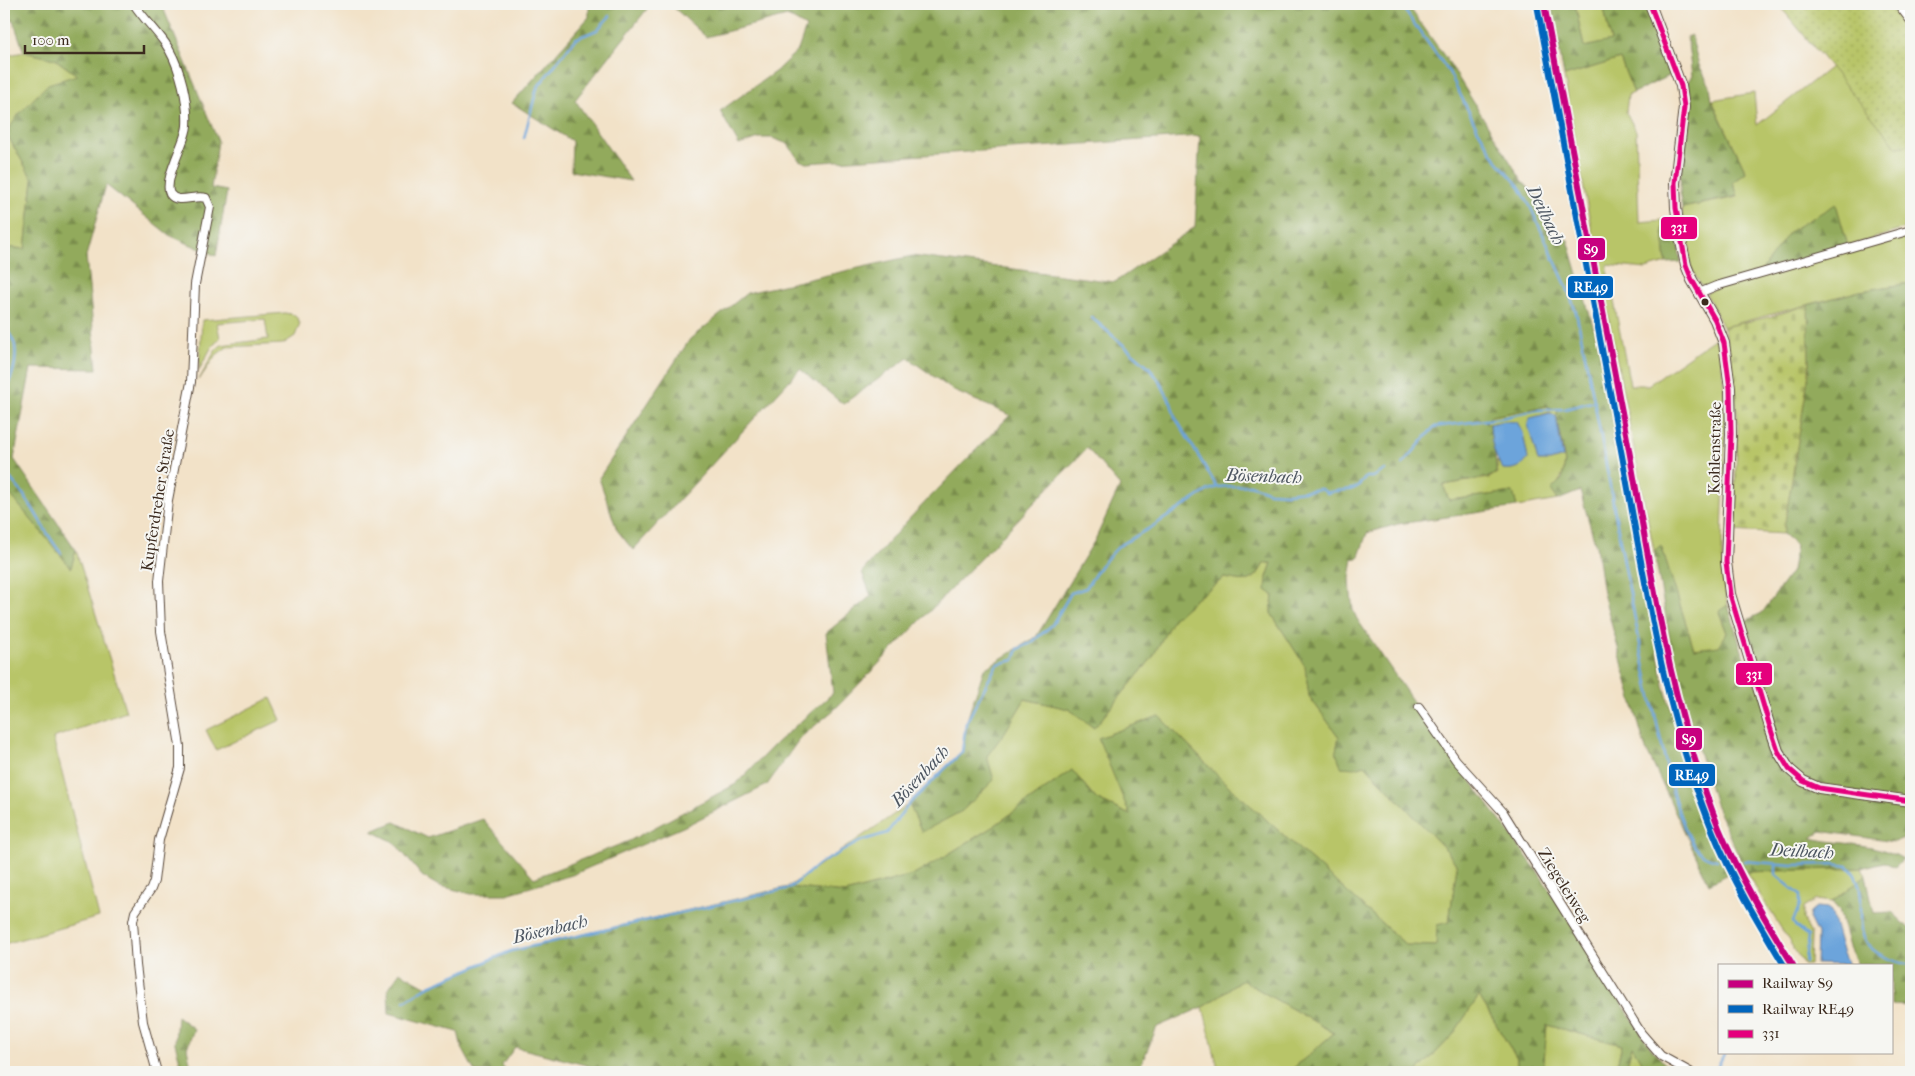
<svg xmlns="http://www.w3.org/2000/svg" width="1915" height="1076" viewBox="0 0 1915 1076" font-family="'IM FELL French Canon',serif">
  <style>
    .grass { fill: #b8c567; stroke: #7a7842 }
    .forest { fill: url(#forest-firs); stroke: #666a3d }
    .cemetery { fill: url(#cemetery-stones); stroke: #7a7842 }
    .garden { fill: url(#garden-dots); stroke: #7a7842 }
    .water { fill: #6ca4db; stroke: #54677c }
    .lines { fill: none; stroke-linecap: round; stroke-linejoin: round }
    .stream { stroke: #6ca4db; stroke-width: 2.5 }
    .minor-casing { stroke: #564638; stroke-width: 10 }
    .major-casing { stroke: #564638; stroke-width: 12 }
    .minor { stroke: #fff; stroke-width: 8 }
    .major { stroke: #fff; stroke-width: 10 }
    .bus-1-casing { stroke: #f6f6f2; stroke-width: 9 }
    .bus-1 { stroke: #e5007d; stroke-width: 5 }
    .rail-1-casing { stroke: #f6f6f2; stroke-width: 10 }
    .rail-2-casing { stroke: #f6f6f2; stroke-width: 10 }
    .rail-1 { stroke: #c7007f; stroke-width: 6 }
    .rail-2 { stroke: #0065bd; stroke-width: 6 }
    .bus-dot { fill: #3b2a1e; stroke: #f6f6f2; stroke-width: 2 }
    .labels { text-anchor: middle; stroke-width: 4; stroke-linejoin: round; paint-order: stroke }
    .street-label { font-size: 16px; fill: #3b2a1e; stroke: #f6f6f2 }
    .water-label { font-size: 18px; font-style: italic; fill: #4c5560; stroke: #f6f6f2 }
    .line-badge { stroke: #f6f6f2; stroke-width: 2 }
    .badge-label { font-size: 14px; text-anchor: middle; font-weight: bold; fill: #fff }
  </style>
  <defs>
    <pattern id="forest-firs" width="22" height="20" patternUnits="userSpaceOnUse" patternTransform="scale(1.25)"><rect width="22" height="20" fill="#92aa5c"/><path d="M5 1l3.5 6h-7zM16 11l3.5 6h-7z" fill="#788b4b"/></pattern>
    <pattern id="cemetery-stones" width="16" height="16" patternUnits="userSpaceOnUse" patternTransform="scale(1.25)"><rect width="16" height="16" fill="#b8c567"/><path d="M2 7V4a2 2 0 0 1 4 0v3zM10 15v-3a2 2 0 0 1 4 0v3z" fill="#9fa959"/></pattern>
    <pattern id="garden-dots" width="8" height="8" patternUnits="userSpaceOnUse" patternTransform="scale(1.25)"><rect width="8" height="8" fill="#b8c567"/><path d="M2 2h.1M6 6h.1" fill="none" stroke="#9fa959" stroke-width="1.8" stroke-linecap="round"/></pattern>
  </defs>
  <rect width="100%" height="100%" fill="#f6f6f2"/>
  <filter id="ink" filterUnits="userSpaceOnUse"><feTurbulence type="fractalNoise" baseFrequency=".02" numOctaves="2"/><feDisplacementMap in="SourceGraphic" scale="10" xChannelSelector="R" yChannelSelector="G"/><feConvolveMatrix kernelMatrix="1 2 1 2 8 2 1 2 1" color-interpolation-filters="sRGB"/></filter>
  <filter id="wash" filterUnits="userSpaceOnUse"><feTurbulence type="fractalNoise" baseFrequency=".0096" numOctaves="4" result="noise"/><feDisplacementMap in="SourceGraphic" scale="20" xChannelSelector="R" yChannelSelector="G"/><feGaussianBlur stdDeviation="1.12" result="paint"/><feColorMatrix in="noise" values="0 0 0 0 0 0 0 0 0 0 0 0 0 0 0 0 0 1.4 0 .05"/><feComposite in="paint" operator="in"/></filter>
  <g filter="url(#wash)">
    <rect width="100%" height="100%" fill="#f2e2c8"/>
    <g class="grass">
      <polygon points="1575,4 1603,4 1611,42 1584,47"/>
      <polygon points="24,52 55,59 77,75 6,133 33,180 25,249 4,247 4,134 6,133 4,125 4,56"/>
      <path d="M1620 59 1634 93 1628 95 1626 112 1636 131 1639 222 1662 220 1666 263 1646 269 1607 265 1630 385H1648L1717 337C1729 392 1725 450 1723 505 1722 539 1720 571 1728 605L1719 612 1727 633 1719 647 1694 649 1661 546 1654 551 1585 195 1564 76Z"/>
      <path d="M1831 67 1897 147 1911 145V227L1848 246 1836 205 1761 271 1710 287 1702 286C1685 265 1684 233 1682 208L1738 197 1733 182 1746 172 1712 100 1754 93 1757 125Z"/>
      <polygon points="1911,232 1911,283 1860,291 1723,327 1706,293 1722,286"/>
      <polygon points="285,313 295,315 300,323 295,336 283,344 227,347 215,356 199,380 215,351 221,345 268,339 265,319 217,323 220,338 211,348 199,370 202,320"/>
      <path d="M1547 406 1558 411 1556 416 1550 412 1530 419 1528 425 1538 461H1550L1564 457C1566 472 1562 479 1552 490L1558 500 1517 507 1513 492 1449 500 1443 485 1489 478 1497 473V461L1503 469C1514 470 1521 468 1528 459L1523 433 1517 422 1504 421 1490 424 1486 422 1492 416Z"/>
      <polygon points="4,487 71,567 76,550 126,712 53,738 99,917 4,944"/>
      <path d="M1264 563H1272L1267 577 1273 595 1271 613 1305 666 1309 696 1339 737 1336 751 1355 768 1365 765 1449 853 1457 866 1449 922 1436 946 1406 945 1222 780 1159 716 1130 815 1096 799 1072 770 994 826 916 874 845 893 788 887 909 804 922 832C960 788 995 748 1025 699L1069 709 1094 728 1152 658 1172 619 1193 601 1224 578C1246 581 1253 586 1264 563Z"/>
      <polygon points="271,698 281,720 216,750 206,730"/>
      <polygon points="1861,868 1866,875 1832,902 1816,900 1803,908 1803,919 1811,934 1810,965 1804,965 1746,872"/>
      <polygon points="1242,980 1334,1033 1289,1072 1219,1072 1203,1007"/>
      <polygon points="1479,996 1517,1059 1517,1072 1417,1072 1452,1036"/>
      <polygon points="1547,1025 1622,1045 1615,1072 1543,1072"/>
      <polygon points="1632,1046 1648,1072 1625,1072"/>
    </g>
    <g class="forest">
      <polygon points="4,4 165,4 164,10 218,141 211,188 227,191 216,256 169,235 106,185 86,256 97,369 31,368 14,459 76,550 71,568 4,487 4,379 6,371 4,365 4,247 25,249 33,180 6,133 19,114 48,84 77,75 55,59 24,52 13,20 4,21"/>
      <polygon points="589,4 651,4 575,100 631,181 571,171 572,141 512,103 589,17"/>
      <path d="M670 4H1396L1402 6V4H1407L1450 64 1522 181 1543 203 1550 236 1568 240 1600 350 1610 395 1664 685 1701 817 1729 873 1709 884 1645 747 1603 593 1596 546 1580 491 1558 500 1551 490 1562 479 1565 462 1556 416 1558 411 1547 406 1492 416 1485 422 1490 424C1491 441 1497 457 1496 473L1489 477 1443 485 1449 500 1513 492 1517 507 1398 524 1367 533 1358 559 1353 558 1350 578 1351 595 1353 610 1357 619 1420 712 1538 872 1650 1047 1665 1064 1667 1072H1648L1632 1046 1625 1072H1615L1622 1045 1547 1025 1543 1072H1517V1059L1479 996 1452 1036 1417 1072H1289L1334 1033 1242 980 1203 1007 1157 1027 1138 1072H613L515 1047 502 1065 506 1072H475L462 1048 458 1032 389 1013 388 989 400 972 427 987 511 951 788 887 845 893 916 874 994 826 1072 770 1096 799 1130 815 1098 738 1159 716 1222 780 1406 945 1436 946 1437 925 1449 922 1457 866 1449 853 1365 765 1355 768 1341 767 1336 751 1339 737 1309 696 1305 666 1271 613 1273 595 1266 590 1267 577 1272 563H1264C1253 586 1246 581 1224 578L1193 601 1173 619 1152 658 1094 728 1069 709 1025 699 1005 732 987 756 994 780 962 811 922 832 909 804 962 752 966 723 984 669 1036 637 1095 540 1120 486 1087 448 835 709 800 738 767 785 683 827 572 875 507 894H471L437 885 422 876 394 842 372 831 395 822 428 838 483 819 534 878 629 841 736 784 776 743 833 693 826 633 871 596 862 572 907 521 1010 415 954 391 908 358 843 404 800 369 633 550 617 530 599 478 690 339 747 293 912 256 1115 282 1195 227 1200 136 807 163 799 160 788 144 772 138H759L739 145 720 111 776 71 798 50 806 27 787 16 706 37Z"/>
      <polygon points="1551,4 1575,4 1584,47 1611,41 1603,4 1646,4 1672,74 1634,93 1620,59 1564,76"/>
      <path d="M1691 35 1699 65 1710 86 1712 101 1746 172 1733 182 1738 196 1682 208C1675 174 1690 139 1689 105 1689 99 1686 92 1684 86L1692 76 1687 37Z"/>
      <polygon points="1836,204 1848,246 1761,271 1790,231"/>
      <polygon points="1674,219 1681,262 1666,263 1662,220"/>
      <path d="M1911 283V835L1894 842 1821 831 1811 838C1841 845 1876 842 1903 859L1895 867 1884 862 1861 868 1746 872 1715 804 1677 678 1654 551 1661 545 1694 649 1719 646 1727 633 1719 611 1728 605 1745 661 1757 657 1745 621 1762 613 1792 571 1796 545 1783 534 1809 372 1808 305 1860 291Z"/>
      <polygon points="1866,875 1874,913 1892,912 1911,930 1911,1006 1891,1005 1891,965 1858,965 1849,947 1839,910 1832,902"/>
      <polygon points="177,1016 194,1029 187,1048 192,1072 183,1072 175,1043"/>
    </g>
    <polygon class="cemetery" points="1808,305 1809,372 1783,534 1733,531 1738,423 1731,357 1723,327 1769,317"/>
    <polygon class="garden" points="1778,4 1895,4 1911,24 1911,145 1897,147"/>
    <g class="water">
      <polygon points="1550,413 1556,416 1563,457 1550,461 1538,461 1528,425 1530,418"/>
      <path d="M1504 421 1517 422 1523 433 1528 459C1521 468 1514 470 1503 469 1493 455 1491 441 1490 424Z"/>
      <polygon points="1816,907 1827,908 1831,911 1842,951 1848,965 1816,964 1817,934 1809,918 1810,912"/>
    </g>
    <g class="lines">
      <g class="stream">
        <path d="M1400 4 1449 72 1477 128 1497 161 1519 186 1530 206 1566 285 1576 312 1582 340C1609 469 1628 600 1658 728 1667 765 1674 815 1695 847 1701 855 1707 858 1717 860"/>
        <polyline points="524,138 537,88 575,39 597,30 610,16"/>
        <polyline points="1091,317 1149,367 1160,382 1171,403 1175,417 1217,487"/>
        <path d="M4 324C7 331 14 339 15 346 17 359 13 380 4 388V397"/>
        <polyline points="1403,464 1434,427 1501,418 1538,410 1565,409 1595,401"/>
        <path d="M4 470C10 480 19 487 25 497 38 515 47 536 61 553"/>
        <path d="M1744 861 1793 865 1833 864 1848 866C1882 900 1828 949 1911 965"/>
        <polyline points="1776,864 1776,875 1800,895 1800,904 1793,922 1796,927 1808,936 1805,962"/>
        <path d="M405 1001 427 987 511 951 790 888 819 864 861 841 887 833 909 804 962 752 966 723 997 664 1014 660 1018 649 1031 643 1052 625 1071 593 1086 588 1101 565 1119 546 1153 526 1207 491 1217 487 1250 485 1270 492 1287 493 1321 489 1327 493C1346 486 1351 497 1366 477H1373L1385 470"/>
        <polyline points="1718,1072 1717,1068 1725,1052"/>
      </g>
    </g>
  </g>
  <g filter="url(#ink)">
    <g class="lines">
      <g class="minor-casing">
        <g id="minor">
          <path d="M134 4C143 18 155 29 165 43 178 62 185 89 187 112 187 118 188 125 186 131 183 146 163 181 170 194 177 205 196 194 206 198L210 207 195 284 191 382 168 500 159 581 161 631 180 746V768L159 840 154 881 151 889 135 912 133 921 136 965 143 1022 157 1072"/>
          <polyline points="1898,4 1911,21"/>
          <polyline points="1699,293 1716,286 1911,230"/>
          <polyline points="1419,707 1456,760 1503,812 1641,1033 1661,1056 1690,1072"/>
        </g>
      </g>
      <g class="major-casing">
        <polyline id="major" points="1650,4 1681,86 1684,107 1675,183 1676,208 1680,237 1686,265 1692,280 1715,320 1724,343 1730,388 1731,434 1726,562 1730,594 1769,724 1778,751 1789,769 1803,781 1819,788 1911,801"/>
      </g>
      <use href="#minor" class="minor"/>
      <use href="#major" class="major"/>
      <g class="bus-1-casing">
        <polyline id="bus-1" points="1650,4 1681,86 1684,107 1675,183 1676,208 1686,265 1692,280 1715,320 1724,343 1730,388 1731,434 1726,562 1730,594 1769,724 1778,751 1789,769 1803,781 1819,788 1911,801"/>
      </g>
      <use href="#bus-1" class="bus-1"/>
      <g class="rail-1-casing">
        <path id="rail-1" d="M1544 4C1571 145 1599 287 1625 428 1650 562 1668 701 1719 828 1739 876 1766 921 1793 965"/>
      </g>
      <g class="rail-2-casing">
        <path id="rail-2" d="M1537 5C1564 146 1591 287 1617 429 1643 564 1660 705 1713 832 1732 879 1758 922 1784 965"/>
      </g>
      <use href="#rail-1" class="rail-1"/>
      <use href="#rail-2" class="rail-2"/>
    </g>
  </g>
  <circle class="bus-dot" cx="1705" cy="302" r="4.5"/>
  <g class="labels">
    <g class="street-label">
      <text transform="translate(1714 448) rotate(-89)" y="6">Kohlenstraße</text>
      <text transform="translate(157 500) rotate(-81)" y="6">Kupferdreher Straße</text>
      <text transform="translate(1565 885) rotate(58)" y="6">Ziegeleiweg</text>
    </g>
    <g class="water-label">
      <text transform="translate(1546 215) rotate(64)" y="6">Deilbach</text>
      <text transform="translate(1264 476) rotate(2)" y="6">Bösenbach</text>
      <text transform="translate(920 776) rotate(-47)" y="6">Bösenbach</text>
      <text transform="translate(1802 851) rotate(3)" y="6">Deilbach</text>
      <text transform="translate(550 929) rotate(-13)" y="6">Bösenbach</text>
    </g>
  </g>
  <g class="line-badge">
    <rect x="1660" y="216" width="38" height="24" rx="5" fill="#e5007d"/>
    <rect x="1577" y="237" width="29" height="24" rx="5" fill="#c7007f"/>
    <rect x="1567" y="275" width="47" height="24" rx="5" fill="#0065bd"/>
    <rect x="1735" y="662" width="38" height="24" rx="5" fill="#e5007d"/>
    <rect x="1675" y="727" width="28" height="24" rx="5" fill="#c7007f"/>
    <rect x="1668" y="763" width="48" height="24" rx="5" fill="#0065bd"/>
  </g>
  <g class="badge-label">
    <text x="1679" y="232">331</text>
    <text x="1591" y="254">S9</text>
    <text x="1591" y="292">RE49</text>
    <text x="1754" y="679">331</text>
    <text x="1689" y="744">S9</text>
    <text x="1692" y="780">RE49</text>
  </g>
  <rect width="1915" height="1076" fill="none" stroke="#f6f6f2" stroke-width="20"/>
  <rect x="1718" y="964" width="175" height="90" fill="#f6f6f2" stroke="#aba49d"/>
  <rect x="1728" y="980" width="25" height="8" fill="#c7007f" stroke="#aba49d"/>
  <text x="1762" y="988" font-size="15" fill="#3b2a1e">Railway S9</text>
  <rect x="1728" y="1005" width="25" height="8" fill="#0065bd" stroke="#aba49d"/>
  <text x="1762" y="1014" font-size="15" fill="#3b2a1e">Railway RE49</text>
  <rect x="1728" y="1030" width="25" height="8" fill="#e5007d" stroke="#aba49d"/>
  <text x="1762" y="1038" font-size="15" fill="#3b2a1e">331</text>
  <path d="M25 45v8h119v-8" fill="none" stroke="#3b2a1e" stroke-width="2.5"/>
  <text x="32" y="45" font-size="15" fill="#3b2a1e" stroke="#f6f6f2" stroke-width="4" paint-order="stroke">100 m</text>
</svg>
